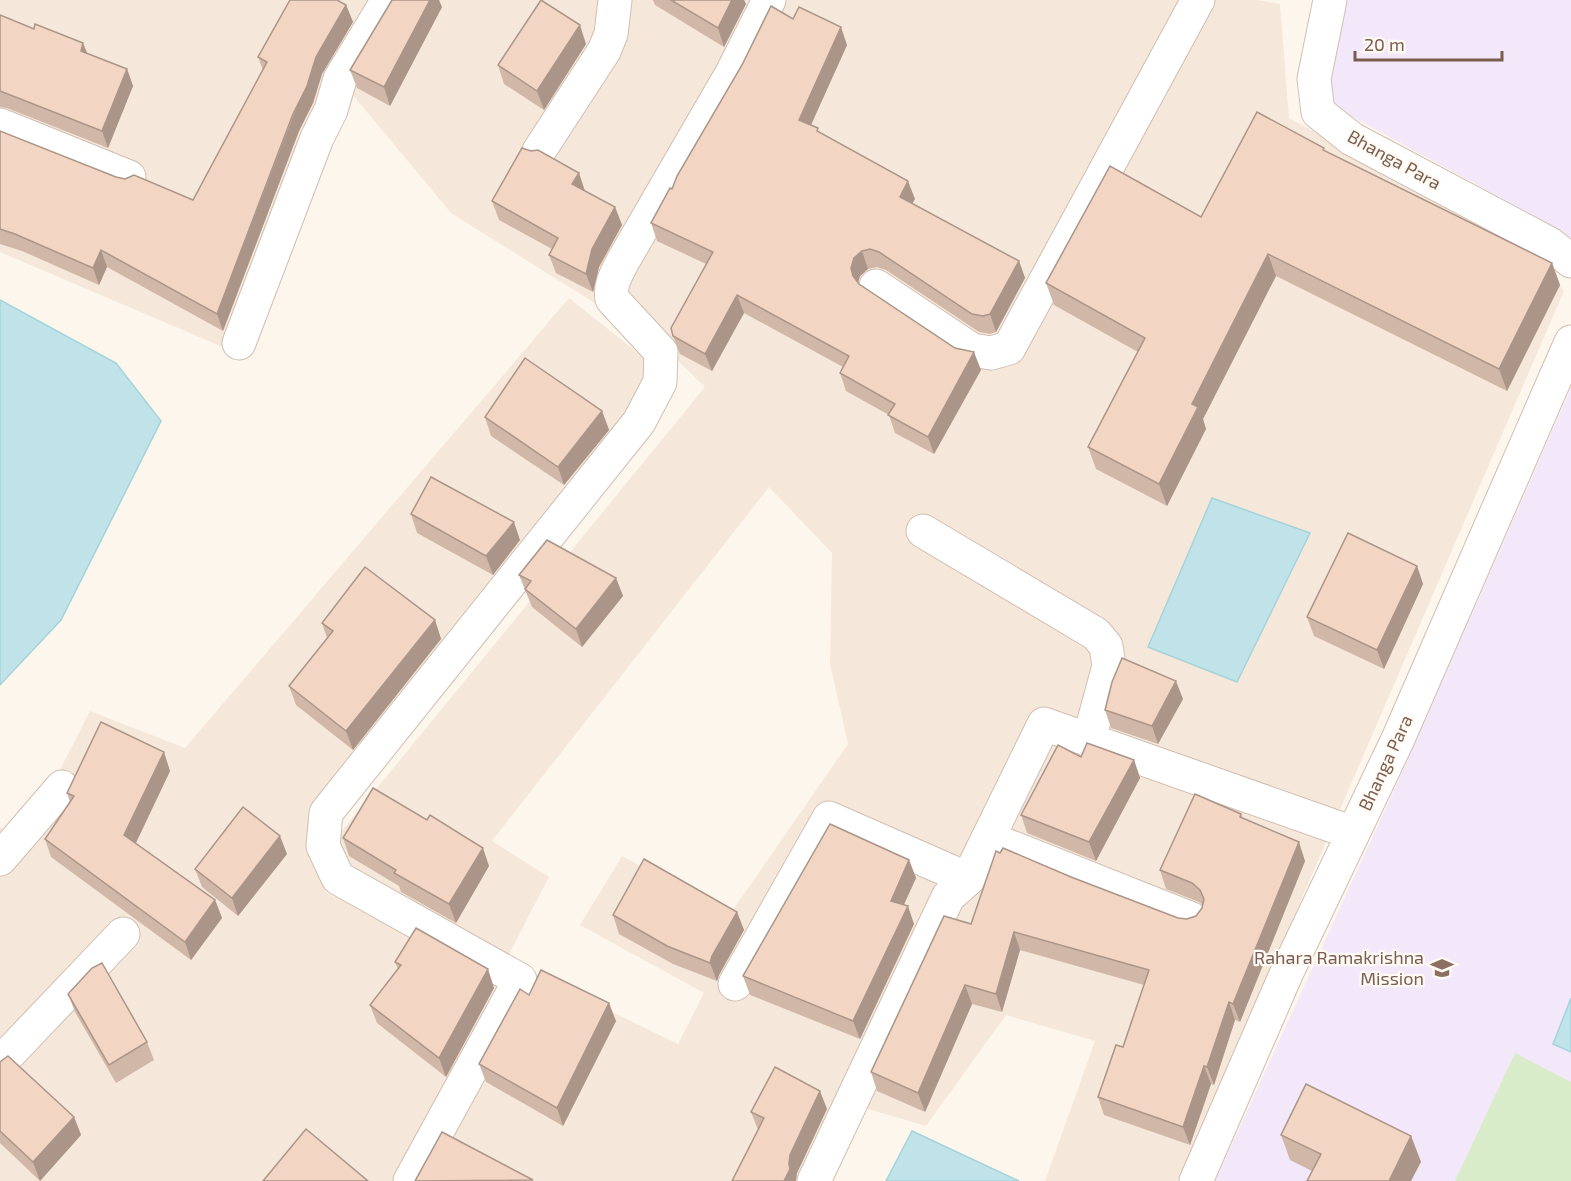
<svg xmlns="http://www.w3.org/2000/svg" width="1571" height="1181" viewBox="0 0 1571 1181" font-family="'Exo 2',sans-serif">
  <style>
    .residential { fill: #f5e8da }
    .education { fill: #f3e8fa }
    .green { fill: #d8ecc9 }
    .water { fill: #bfe3e8; stroke: #a5d3da; stroke-width: 1.5 }
    .lines { fill: none; stroke-linecap: round; stroke-linejoin: round }
    .minor-casing { stroke: #d1beb0; stroke-width: 35 }
    .minor { stroke: #fff; stroke-width: 33 }
    .wall { fill: #d1b7a8 }
    .shaded-wall { fill: #aa9588 }
    .building { fill: #f3d5c3; stroke: #aa9588; stroke-width: 1.5 }
    .labels { text-anchor: middle; stroke-width: 4.5; stroke-linejoin: round; paint-order: stroke }
    .street-label { font-size: 18px; fill: #7a5c4d; stroke: #fffaf3 }
    .education-label { font-size: 18px; fill: #785e54; stroke: #fffaf3; text-anchor: end }
  </style>
  <rect width="100%" height="100%" fill="#fdf6ec"/>
  <g class="residential">
    <polygon points="0,0 760,0 601,307 451,213 341,81 225,348 0,252"/>
    <polygon points="778,0 1258,0 1280,4 1289,118 1528,248 1564,291 1307,886 1184,1181 1045,1181 1095,1041 1006,1015 926,1126 848,1103 805,1181 413,1181 530,972 678,1044 704,993 580,925 622,856 730,914 848,744 830,664 832,553 769,487 492,841 549,877 507,958 350,877 337,837 705,387 613,297"/>
    <polygon points="569,298 667,376 306,838 325,892 513,986 410,1181 0,1181 0,1080 128,932 129,918 89,945 0,1051 0,826 19,850 90,711 185,748"/>
  </g>
  <g class="education">
    <polygon points="1349,0 1571,0 1571,244 1561,231 1331,105 1321,11"/>
    <polygon points="1571,388 1571,1181 1215,1181 1410,755"/>
  </g>
  <polygon class="green" points="1515,1053 1571,1082 1571,1181 1455,1181"/>
  <g class="water">
    <polygon points="0,300 116,363 161,421 61,620 0,685"/>
    <polygon points="1212,498 1310,533 1237,682 1148,647"/>
    <polygon points="1571,998 1571,1052 1553,1044"/>
    <polygon points="912,1131 1019,1181 886,1181"/>
  </g>
  <g class="lines">
    <g class="minor-casing">
      <g id="minor">
        <polyline points="1330,0 1314,79 1318,112 1352,139 1550,244 1571,261"/>
        <polyline points="0,125 129,177"/>
        <polyline points="539,151 604,51 611,34 615,0"/>
        <polyline points="876,286 972,350 991,353 1009,348 1198,0"/>
        <polyline points="239,343 317,138 331,110 340,79 388,0"/>
        <polyline points="923,531 1096,634 1106,646 1109,666 1089,739"/>
        <polyline points="988,838 1192,919"/>
        <polyline points="0,859 62,787"/>
        <polyline points="735,984 829,818 968,879"/>
        <polyline points="0,1063 123,934"/>
        <path d="M410 1181 520 980 338 878 323 846 326 813 639 422 660 382 661 352 612 299C609 285 617 273 623 261L732 73 769 0"/>
        <polyline points="814,1181 948,897 968,879 1044,724 1353,833"/>
        <polyline points="1196,1181 1287,972 1398,739 1571,342"/>
      </g>
    </g>
    <use href="#minor" class="minor"/>
  </g>
  <g class="wall">
    <polygon points="653,0 744,0 746,4 724,47 655,5"/>
    <polygon points="346,5 353,22 322,74 313,103 299,131 223,331 107,267 99,285 22,251 0,244 0,131 116,177 193,200 263,70 258,57"/>
    <polygon points="442,7 390,106 357,88 350,70"/>
    <polygon points="0,15 87,53 127,69 133,86 108,148 7,108 0,107"/>
    <polygon points="793,19 847,45 811,125 820,133 915,199 912,203 1019,261 1025,278 996,332 990,334 979,332 886,270 877,267 868,269 860,276 858,283 981,370 934,454 895,433 889,415 846,391 840,373 843,367 744,313 712,371 680,354 673,336 706,264 657,241 651,223 672,189"/>
    <polygon points="586,44 544,110 504,84 498,65"/>
    <polygon points="1325,151 1552,263 1560,285 1507,391 1276,276 1203,419 1206,429 1167,506 1096,469 1088,447 1138,352 1054,305 1046,283 1201,217"/>
    <polygon points="585,191 615,207 622,225 599,267 593,292 556,273 549,255 552,249 499,220 492,201"/>
    <polygon points="602,411 609,430 564,485 491,436 485,417"/>
    <polygon points="411,514 520,540 493,575 417,533"/>
    <polygon points="1417,566 1423,584 1384,669 1314,636 1307,617"/>
    <polygon points="519,575 616,578 623,596 582,647 532,607"/>
    <polygon points="435,620 441,639 353,750 296,705 289,686 327,638 322,623"/>
    <polygon points="1183,699 1158,744 1111,728 1105,710"/>
    <polygon points="1081,757 1134,760 1140,778 1096,861 1027,833 1021,815"/>
    <polygon points="170,771 136,843 215,900 222,918 191,960 51,857 45,839 70,802 67,793"/>
    <polygon points="1241,814 1243,818 1305,861 1240,1022 1235,1020 1214,1085 1211,1084 1190,1145 1104,1115 1098,1097 1123,1047 1144,985 1020,950 1002,1012 972,1004 925,1112 877,1091 871,1072 971,924 1071,877 1178,918 1187,919 1196,916 1202,908 1203,905 1199,902 1166,889 1160,870"/>
    <polygon points="427,820 489,866 456,923 401,892 399,886 349,856 343,838"/>
    <polygon points="287,854 238,916 202,887 195,869"/>
    <polygon points="909,860 916,878 904,905 914,924 860,1039 750,995 743,976"/>
    <polygon points="737,912 744,930 719,975 717,981 673,964 619,934 613,915"/>
    <polygon points="395,962 494,988 446,1077 377,1023 370,1005 398,969"/>
    <polygon points="68,994 147,1042 154,1060 116,1083 75,1012"/>
    <polygon points="529,995 616,1021 563,1126 486,1082 479,1064"/>
    <polygon points="0,1062 74,1117 81,1135 40,1181 0,1143"/>
    <polygon points="827,1109 797,1173 758,1130 751,1112"/>
    <polygon points="1281,1135 1411,1136 1421,1162 1312,1171 1290,1160"/>
  </g>
  <g class="shaded-wall">
    <polygon points="430,0 439,0 442,7 390,106 384,87"/>
    <polygon points="732,0 744,0 746,4 724,47 718,28"/>
    <polygon points="346,5 353,22 322,74 313,103 299,131 223,331 217,314 316,57"/>
    <polygon points="580,25 586,44 544,110 537,91"/>
    <polygon points="841,27 847,45 805,138 799,120"/>
    <polygon points="83,43 90,60 81,51"/>
    <polygon points="127,69 133,86 108,148 102,131"/>
    <polygon points="579,173 585,191 572,184"/>
    <polygon points="908,181 915,199 906,214 900,197"/>
    <polygon points="615,207 622,225 599,267 593,292 586,274 592,249"/>
    <polygon points="101,250 107,267 99,285 93,268"/>
    <polygon points="862,251 868,269 860,276 857,285 853,276 851,268 854,258"/>
    <polygon points="1268,254 1276,276 1203,419 1206,429 1167,506 1159,484 1192,404"/>
    <polygon points="1019,261 1025,278 996,332 990,314"/>
    <polygon points="1552,263 1560,285 1507,391 1499,369"/>
    <polygon points="737,295 744,313 712,371 705,354"/>
    <polygon points="974,352 981,370 934,454 928,437"/>
    <polygon points="602,411 609,430 564,485 558,467"/>
    <polygon points="514,522 520,540 493,575 486,556"/>
    <polygon points="1417,566 1423,584 1384,669 1377,650"/>
    <polygon points="616,578 623,596 582,647 576,629"/>
    <polygon points="435,620 441,639 353,750 346,731"/>
    <polygon points="1176,681 1183,699 1158,744 1152,726"/>
    <polygon points="164,752 170,771 131,853 124,835"/>
    <polygon points="1134,760 1140,778 1096,861 1089,842"/>
    <polygon points="280,836 287,854 238,916 232,898"/>
    <polygon points="1299,842 1305,861 1240,1022 1233,1004"/>
    <polygon points="483,848 489,866 456,923 449,904"/>
    <polygon points="909,860 916,878 897,919 891,901"/>
    <polygon points="215,900 222,918 191,960 185,942"/>
    <polygon points="908,906 914,924 860,1039 853,1021"/>
    <polygon points="737,912 744,930 719,975 717,981 710,963 712,956"/>
    <polygon points="1014,932 1020,950 1002,1012 996,994"/>
    <polygon points="488,969 494,988 446,1077 439,1058"/>
    <polygon points="965,985 972,1004 925,1112 918,1093"/>
    <polygon points="1229,1002 1235,1020 1214,1085 1207,1067"/>
    <polygon points="609,1003 616,1021 563,1126 557,1108"/>
    <polygon points="1204,1066 1211,1084 1190,1145 1183,1127"/>
    <polygon points="820,1091 827,1109 797,1173 796,1181 784,1181 790,1155"/>
    <polygon points="74,1117 81,1135 40,1181 33,1162"/>
    <polygon points="1411,1136 1421,1162 1411,1181 1389,1181"/>
  </g>
  <g class="building">
    <polygon points="290,0 337,0 346,5 316,57 307,86 293,114 217,314 101,250 93,268 15,234 0,229 0,131 116,177 125,179 134,175 193,200 267,62 258,57"/>
    <polygon points="392,0 430,0 384,87 350,70"/>
    <polygon points="541,0 580,25 537,91 498,65"/>
    <polygon points="671,0 732,0 718,28"/>
    <polygon points="771,6 793,19 799,7 841,27 799,120 818,128 817,131 908,181 900,197 1019,261 990,314 983,316 972,314 879,252 870,249 862,251 854,258 851,268 853,276 859,284 955,348 974,352 928,437 888,415 895,404 840,373 849,356 737,295 705,354 673,336 671,328 713,252 651,223 670,188 672,189 677,176 742,65"/>
    <polygon points="0,15 34,29 35,24 83,43 81,51 127,69 102,131 0,91"/>
    <polygon points="1257,112 1324,148 1323,150 1552,263 1499,369 1268,254 1192,404 1198,407 1159,484 1088,447 1145,338 1046,283 1110,166 1201,217"/>
    <polygon points="522,148 531,151 538,150 579,173 572,184 615,207 592,249 586,274 549,255 558,238 492,201"/>
    <polygon points="525,358 602,411 558,467 485,417"/>
    <polygon points="431,477 514,522 486,556 411,514"/>
    <polygon points="1348,533 1417,566 1377,650 1307,617"/>
    <polygon points="547,540 616,578 576,629 525,589 531,581 519,575"/>
    <polygon points="365,567 435,620 346,731 289,686 333,631 322,623"/>
    <polygon points="1122,658 1176,681 1152,726 1105,710 1112,682"/>
    <polygon points="101,722 164,752 124,835 215,900 185,942 45,839 74,796 67,793"/>
    <polygon points="1087,743 1134,760 1089,842 1021,815 1058,745 1081,757"/>
    <polygon points="373,788 427,820 430,815 483,848 449,904 394,873 396,870 343,838"/>
    <polygon points="1195,794 1241,814 1240,817 1299,842 1233,1004 1229,1002 1207,1067 1204,1066 1183,1127 1098,1097 1116,1045 1123,1047 1149,970 1014,932 996,994 965,985 918,1093 871,1072 944,916 971,924 996,851 1000,853 1003,848 1071,877 1178,918 1187,919 1196,916 1202,908 1204,899 1200,890 1192,883 1160,870"/>
    <polygon points="243,807 280,836 232,898 195,869"/>
    <polygon points="830,824 909,860 891,901 908,906 853,1021 743,976"/>
    <polygon points="644,859 737,912 712,956 710,963 667,946 613,915"/>
    <polygon points="416,928 488,969 439,1058 370,1005 401,965 395,962"/>
    <polygon points="102,963 147,1042 109,1065 68,994 92,968"/>
    <polygon points="541,970 609,1003 557,1108 479,1064 520,989 529,995"/>
    <polygon points="8,1056 74,1117 33,1162 0,1131 0,1062"/>
    <polygon points="775,1067 820,1091 790,1155 789,1164 790,1169 784,1181 732,1181 764,1118 751,1112"/>
    <polygon points="1306,1084 1411,1136 1389,1181 1307,1181 1321,1154 1281,1135"/>
    <polygon points="306,1129 368,1181 263,1181"/>
    <polygon points="442,1132 533,1180 415,1181"/>
  </g>
  <defs>
    <g id="school-bare" transform="scale(1.8)"><path d="M0-5L7-2L0 1L-7-2ZM-4 1L0 2.5L4 1V4Q0 6-4 4Z" fill="#8d6e63" stroke="#fffaf3" stroke-width="2.5" paint-order="stroke"/></g>
  </defs>
  <g fill-rule="evenodd">
    <use href="#school-bare" x="1442" y="968"/>
  </g>
  <g class="labels">
    <g class="street-label">
      <text transform="translate(1394 160) rotate(29)" y="6">Bhanga Para</text>
      <text transform="translate(1386 763) rotate(-65)" y="6">Bhanga Para</text>
    </g>
    <g class="education-label">
      <text x="1424" y="964">Rahara Ramakrishna<tspan x="1424" dy="21">Mission</tspan></text>
    </g>
  </g>
  <path d="M1355 51v9h147v-9" fill="none" stroke="#7a5c4d" stroke-width="3"/>
  <text x="1364" y="51" font-size="18" fill="#7a5c4d" stroke="#fffaf3" stroke-width="4.5" paint-order="stroke">20 m</text>
</svg>
